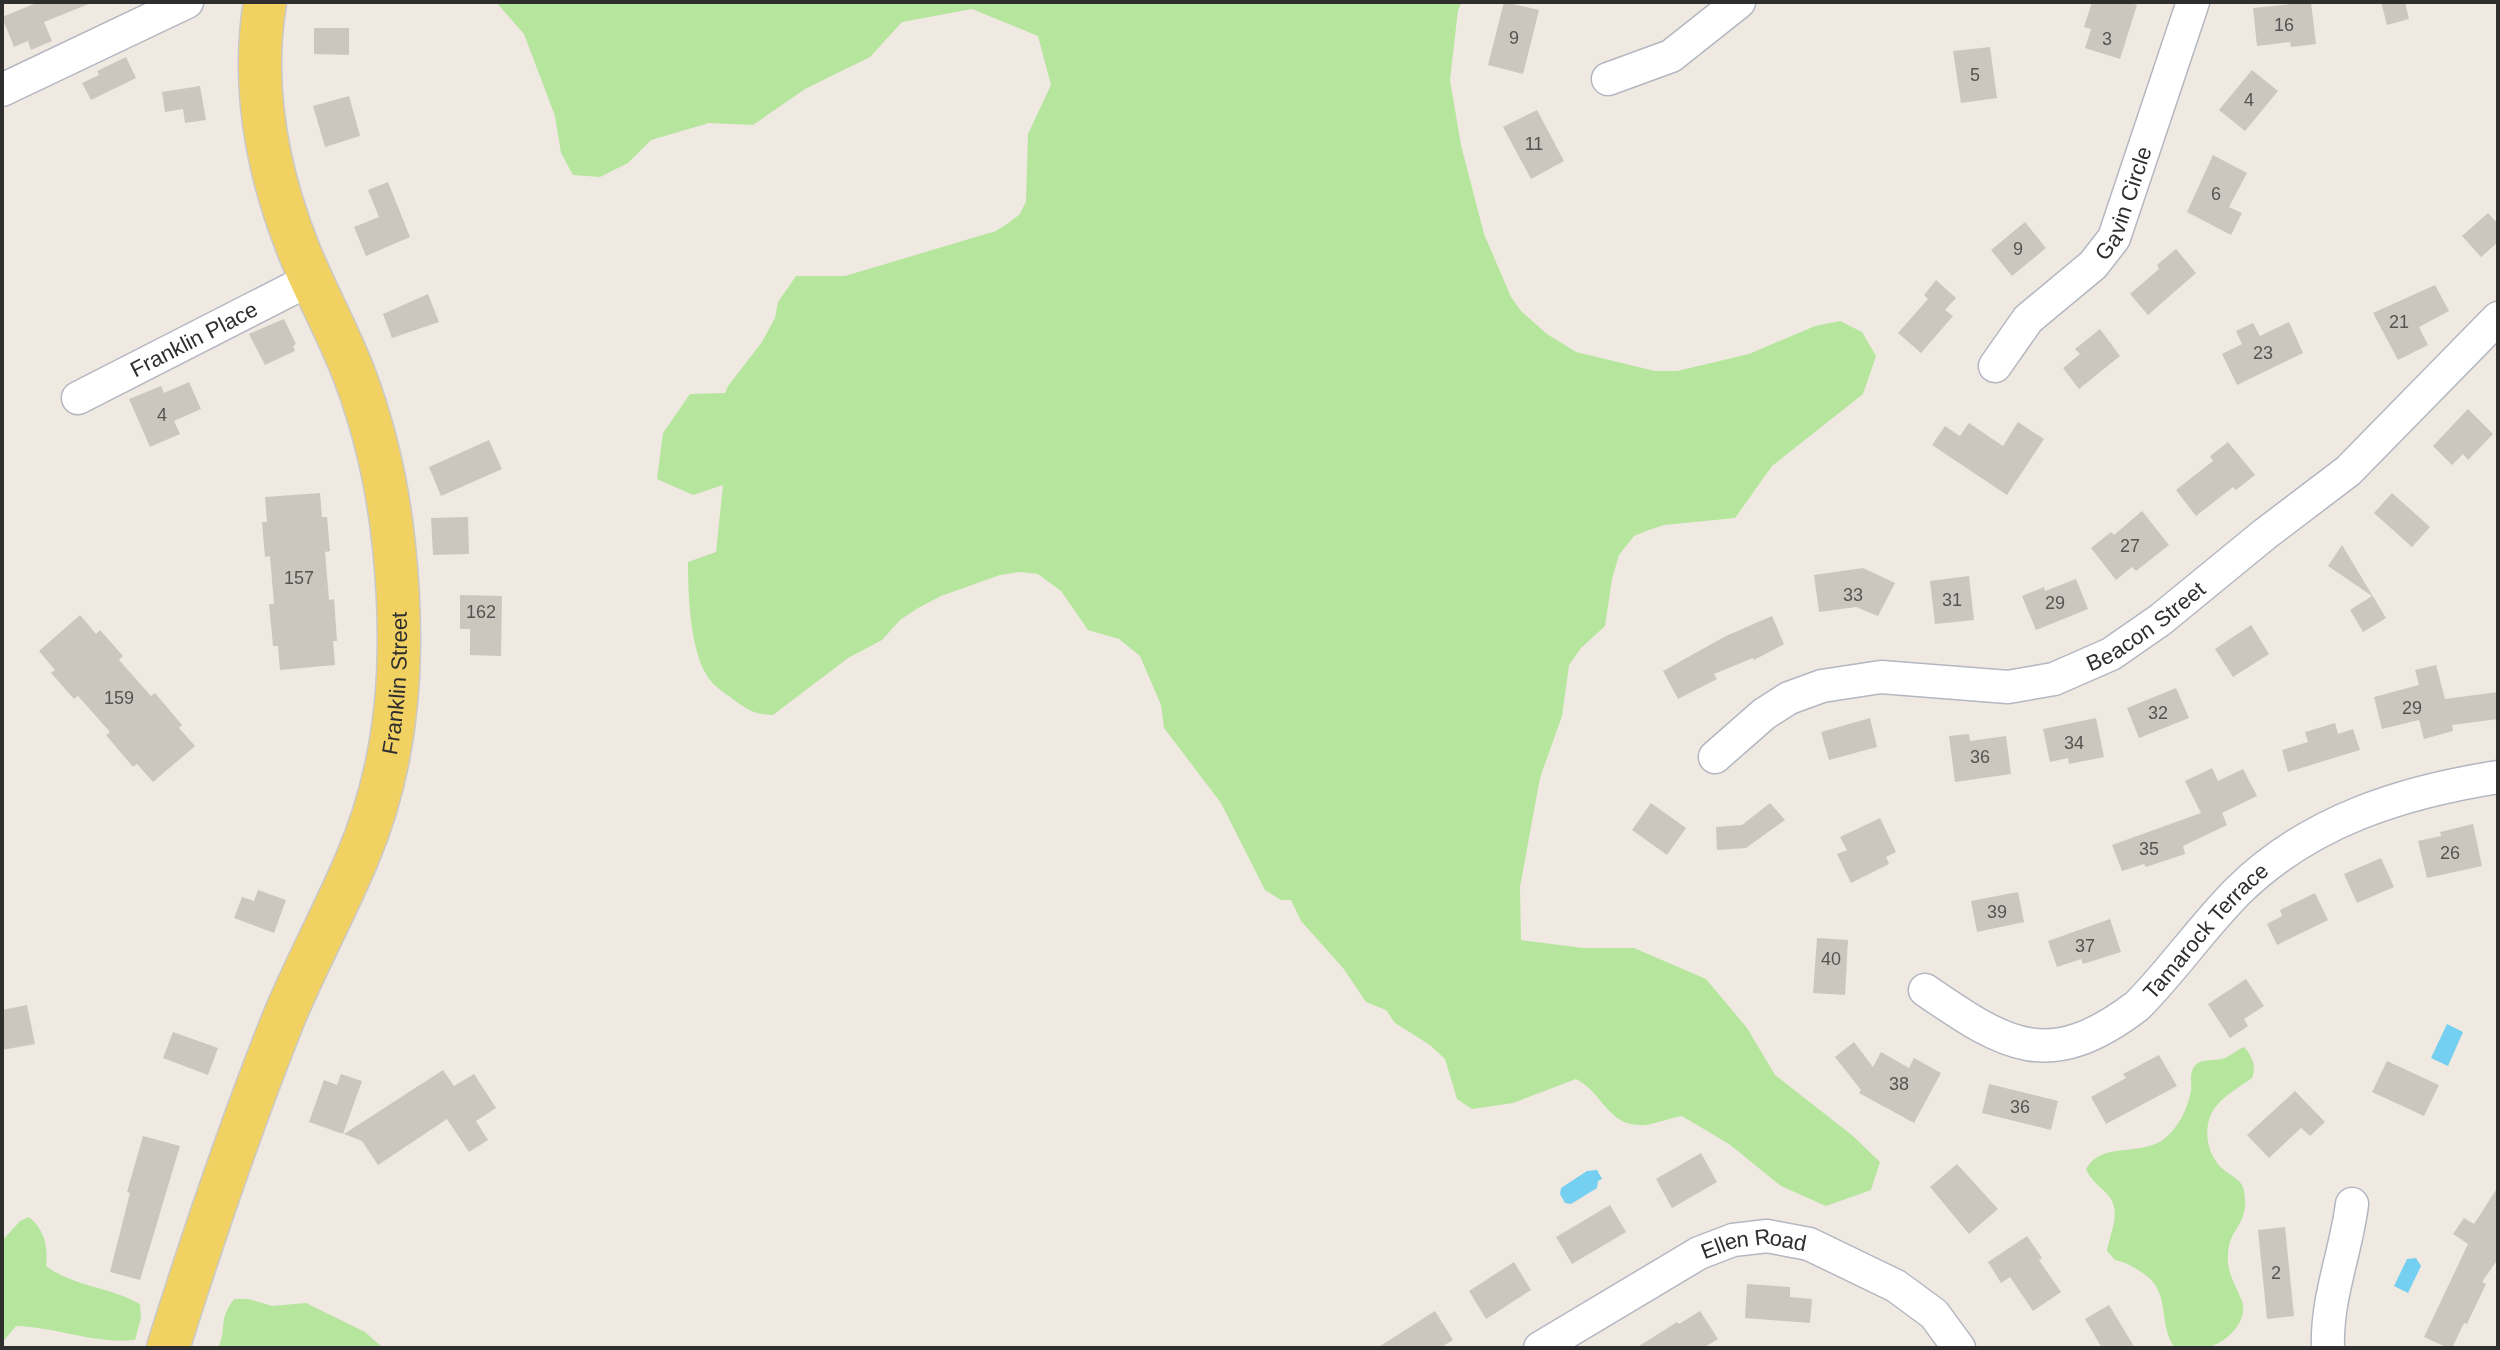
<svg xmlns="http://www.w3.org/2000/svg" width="2500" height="1350" viewBox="0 0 2500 1350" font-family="Helvetica,sans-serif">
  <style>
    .green { fill: #b6e59e }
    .water { fill: #75cff0 }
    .building { fill: #cbc7bf }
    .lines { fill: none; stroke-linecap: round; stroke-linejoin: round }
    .minor-casing { stroke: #b4b7c1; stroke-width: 35 }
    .major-casing { stroke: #c9c9c9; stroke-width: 45 }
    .minor { stroke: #fff; stroke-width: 32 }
    .major { stroke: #f2d163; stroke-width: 42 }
    .labels { text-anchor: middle; stroke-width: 6; stroke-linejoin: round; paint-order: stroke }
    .number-label { font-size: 18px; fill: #555452 }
    .street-label { font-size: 22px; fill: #2e2e2e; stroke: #fff }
  </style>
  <rect width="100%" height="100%" fill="#efe9e1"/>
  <g class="green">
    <path d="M496 2H1462L1458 10 1450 80 1461 145 1484 234 1511 297 1521 311 1547 334 1576 352 1655 371H1677L1749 354 1815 326 1840 321 1862 332 1876 356 1863 394 1772 466 1735 518 1664 525 1646 531 1634 536 1619 555 1612 579 1605 626 1581 648 1569 665 1562 716 1540 778 1520 887 1521 940 1583 948H1634L1706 979 1747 1028 1775 1075 1853 1136 1880 1162 1871 1190 1826 1206 1781 1186 1729 1144 1682 1116C1670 1118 1658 1123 1646 1125 1607 1128 1605 1094 1576 1079L1513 1103 1472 1109 1457 1099 1445 1059 1430 1045 1395 1023 1386 1010 1366 1002 1343 968 1301 921 1291 900H1281L1265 890 1221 803 1164 728 1161 705 1140 656 1119 639 1088 630 1061 591 1038 574 1020 572 1000 575 941 596 918 608 900 620 882 640 848 658 773 715C753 714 749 711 733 699 723 692 712 685 706 674 690 647 688 593 688 562L716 552 723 485 693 495 657 479 663 433 690 394 725 393 728 386 762 342 775 318 778 302 796 276H845L996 231 1007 224 1019 215 1026 202 1028 134 1051 85 1038 36 972 9 902 22 870 57 805 89 753 125 709 123 651 140 628 163 600 177 573 175 561 153 555 116 524 34Z"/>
    <path d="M2244 1047C2252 1056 2257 1067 2252 1078 2241 1086 2227 1094 2218 1104 2201 1122 2205 1155 2224 1170 2232 1177 2242 1179 2244 1191 2250 1226 2229 1227 2228 1254 2226 1271 2236 1286 2242 1301 2249 1322 2225 1344 2205 1348 2196 1350 2184 1348 2175 1348 2156 1321 2174 1290 2138 1270 2130 1265 2125 1262 2115 1260L2107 1251C2110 1232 2123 1211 2107 1194 2099 1185 2091 1181 2086 1169 2101 1141 2141 1157 2164 1139 2179 1127 2187 1110 2191 1091 2192 1084 2189 1074 2194 1067 2200 1058 2213 1061 2222 1059 2230 1057 2236 1050 2244 1047Z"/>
    <path d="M29 1217C45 1230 48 1247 46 1266 74 1287 111 1287 140 1304L141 1318 135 1340C93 1344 57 1327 16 1326L2 1343V1241L20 1221Z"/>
    <path d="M234 1299H249L272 1306 306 1303 365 1332 383 1348H218C228 1327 217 1322 234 1299Z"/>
  </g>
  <g class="water">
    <polygon points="2447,1024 2463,1032 2448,1066 2431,1058"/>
    <polygon points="1597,1170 1602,1179 1598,1181 1597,1188 1571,1204 1565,1203 1560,1194 1561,1188 1587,1171"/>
    <polygon points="2416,1258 2421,1266 2408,1293 2394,1286 2407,1259"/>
  </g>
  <g class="building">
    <polygon points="39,2 91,2 91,3 44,22 52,41 31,50 28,41 14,47 2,17"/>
    <polygon points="1504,2 1539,10 1523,74 1488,65"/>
    <polygon points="2092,2 2128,2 2137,5 2120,59 2085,48 2091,29 2084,27"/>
    <polygon points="2311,2 2316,44 2291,47 2290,42 2257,46 2253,8"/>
    <polygon points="2381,2 2405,2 2409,19 2387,25"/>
    <polygon points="314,28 349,28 349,55 314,54"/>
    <polygon points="1990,47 1997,98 1961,103 1953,51"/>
    <polygon points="126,57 136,78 91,100 82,83 99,75 97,71"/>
    <polygon points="2252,70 2278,91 2245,131 2219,110"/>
    <polygon points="200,86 206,120 185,123 183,109 165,112 162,92"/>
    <polygon points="349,96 360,136 325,147 313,106"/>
    <polygon points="1537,110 1564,161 1531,179 1503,127"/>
    <polygon points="2213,155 2247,173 2229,207 2242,213 2231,235 2187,212"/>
    <polygon points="388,182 410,237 366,256 354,227 379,217 368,190"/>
    <polygon points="2488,213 2498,224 2498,242 2481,257 2462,236"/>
    <polygon points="2025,222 2046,248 2012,276 1991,250"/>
    <polygon points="2176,249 2196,273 2148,315 2130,294 2159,269 2157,265"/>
    <polygon points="1936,280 1956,298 1945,310 1953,316 1921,353 1898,333 1928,299 1924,295"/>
    <polygon points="2435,285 2449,311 2419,327 2428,345 2398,360 2373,313"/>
    <polygon points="428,294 439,322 392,338 383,314"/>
    <polygon points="284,319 296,344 293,346 295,351 265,365 249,334"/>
    <polygon points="2289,322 2303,353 2237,385 2222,354 2242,344 2236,331 2253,323 2260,336"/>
    <polygon points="2100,329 2120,356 2079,389 2063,368 2080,354 2075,349"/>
    <polygon points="189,382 201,409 174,421 180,434 150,447 129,399 161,386 164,393"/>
    <polygon points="2468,409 2493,434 2468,460 2463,454 2452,465 2433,446"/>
    <polygon points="2018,422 2044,439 2007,495 1932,445 1945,426 1960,436 1969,423 2003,446"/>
    <polygon points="489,440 502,469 441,496 429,467"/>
    <polygon points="2228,442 2255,475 2236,490 2233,487 2196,516 2176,490 2213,461 2210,456"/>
    <polygon points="320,493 322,517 327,517 330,551 325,552 329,600 334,599 337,641 333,641 335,665 280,670 278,646 273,646 269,604 274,604 270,556 265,557 262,522 267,522 265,497"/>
    <polygon points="2392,493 2430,527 2412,547 2374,513"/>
    <polygon points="2142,511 2169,545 2136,571 2132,567 2116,580 2091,548 2111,532 2114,535"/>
    <polygon points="468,517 469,554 433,555 431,518"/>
    <polygon points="2342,545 2386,618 2363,632 2350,610 2372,596 2328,566"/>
    <polygon points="1863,568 1895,583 1878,616 1856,607 1819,612 1814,575"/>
    <polygon points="1969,576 1974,620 1935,624 1930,581"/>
    <polygon points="2076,579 2088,609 2036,630 2022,596 2044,587 2045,591"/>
    <polygon points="460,595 502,596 501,656 470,655 470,629 460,629"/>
    <polygon points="80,615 96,634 100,630 123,656 119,660 151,696 155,693 182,725 179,728 195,746 153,782 137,764 133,767 106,735 110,732 78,696 74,699 51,673 55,670 39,651"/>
    <polygon points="1772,616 1784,644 1754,660 1753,658 1714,674 1717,679 1678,699 1663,671 1726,636"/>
    <polygon points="2251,625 2269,654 2233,677 2215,649"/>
    <polygon points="2436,665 2445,699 2498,692 2498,719 2452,725 2453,731 2424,739 2419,720 2382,729 2374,697 2419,685 2415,670"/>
    <polygon points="2176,688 2189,718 2139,738 2127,708"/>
    <polygon points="1870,718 1877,747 1829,760 1821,732"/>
    <polygon points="2096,718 2104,757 2069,764 2068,758 2050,762 2043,729"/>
    <polygon points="2335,723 2338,734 2353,729 2360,750 2288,772 2282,750 2308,742 2305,732"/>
    <polygon points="1969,734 1970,741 2006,736 2011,774 1955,782 1949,736"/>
    <polygon points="2212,768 2218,781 2243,769 2257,796 2222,813 2227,825 2183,846 2185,854 2146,867 2144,864 2122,871 2112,845 2201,813 2185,781"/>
    <polygon points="1651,803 1686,828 1667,855 1632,830"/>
    <polygon points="1770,803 1785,820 1746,848 1717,850 1716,827 1742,825"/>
    <polygon points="1880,818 1896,852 1886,857 1889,864 1851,883 1837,854 1847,850 1840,837"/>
    <polygon points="2473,824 2482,866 2427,878 2418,841 2441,836 2440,832"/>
    <polygon points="2381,858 2394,887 2357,903 2344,874"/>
    <polygon points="258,890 286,900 274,933 234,918 242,897 254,901"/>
    <polygon points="2018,892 2024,922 1977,932 1971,901"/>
    <polygon points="2315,893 2328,920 2277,945 2267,924 2282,916 2280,910"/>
    <polygon points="2110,919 2121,952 2083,964 2081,959 2057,967 2048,941"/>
    <polygon points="1817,938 1848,940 1845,995 1813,993"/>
    <polygon points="2246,979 2264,1006 2244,1019 2248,1026 2230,1038 2208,1004"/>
    <polygon points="27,1005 35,1044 2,1050 2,1010"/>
    <polygon points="173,1032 218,1048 208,1075 163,1058"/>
    <polygon points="1854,1042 1873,1067 1881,1052 1909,1068 1914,1058 1941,1073 1914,1123 1859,1093 1861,1090 1835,1057"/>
    <polygon points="2159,1055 2177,1086 2106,1124 2091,1097 2126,1078 2123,1074"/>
    <polygon points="2387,1061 2439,1085 2424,1116 2372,1092"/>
    <polygon points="443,1070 454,1086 474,1074 496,1108 476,1121 488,1140 469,1152 447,1119 378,1165 362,1141 344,1134"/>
    <polygon points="341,1074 362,1081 343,1134 309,1122 324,1080 337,1085"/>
    <polygon points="1989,1084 2058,1101 2051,1130 1982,1113"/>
    <polygon points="2295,1091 2325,1122 2310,1136 2301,1128 2269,1158 2247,1135"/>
    <polygon points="143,1136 180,1146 140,1280 110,1272 130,1193 127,1192"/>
    <polygon points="1701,1153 1717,1182 1672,1208 1656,1179"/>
    <polygon points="1957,1164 1998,1209 1969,1234 1930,1187"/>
    <polygon points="2498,1187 2498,1259 2482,1282 2486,1284 2467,1324 2464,1323 2452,1348 2448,1348 2424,1337 2468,1244 2453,1234 2464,1218 2474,1224"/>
    <polygon points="1610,1205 1626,1232 1572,1264 1556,1237"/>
    <polygon points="2285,1227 2294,1316 2267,1319 2258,1230"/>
    <polygon points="2027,1236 2042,1258 2039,1260 2061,1292 2033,1311 2010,1277 2001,1283 1988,1262"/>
    <polygon points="1514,1262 1531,1290 1486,1319 1469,1291"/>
    <polygon points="1747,1284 1790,1287 1790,1297 1812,1299 1810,1323 1745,1318"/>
    <polygon points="2109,1305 2135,1348 2102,1348 2085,1319"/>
    <polygon points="1435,1311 1453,1340 1440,1348 1377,1348"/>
    <polygon points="1700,1311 1718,1339 1703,1348 1636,1348 1677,1322 1679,1324"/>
  </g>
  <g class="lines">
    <g class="minor-casing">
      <g id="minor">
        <polyline points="1608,79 1671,56 1739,2"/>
        <polyline points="2,90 187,2"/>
        <path id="s1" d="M1995 366 2028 319 2093 265 2114 238 2193 2"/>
        <path id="s2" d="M78 398 311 279"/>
        <path id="s3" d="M1715 757 1764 714 1789 698 1822 686 1881 677 2008 687 2054 679 2111 654 2160 620 2265 534 2348 471 2498 318"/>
        <path id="s4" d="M1925 990C2006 1046 2049 1073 2137 1006 2173 970 2202 927 2238 891 2309 821 2402 792 2498 777"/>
        <path id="s5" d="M1540 1348 1699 1253 1733 1240 1767 1236 1809 1244 1896 1286 1934 1314 1959 1348"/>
        <path d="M2328 1348C2326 1298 2346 1253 2352 1204"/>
      </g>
    </g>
    <g class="major-casing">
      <g id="major">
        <path id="s6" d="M168 1348C203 1237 240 1128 283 1020 305 966 334 914 357 859 400 759 405 654 394 546 388 488 375 429 354 374 338 332 316 293 299 251 267 171 251 88 265 2"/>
      </g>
    </g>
    <use href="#minor" class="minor"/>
    <use href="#major" class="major"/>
  </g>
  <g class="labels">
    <g class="number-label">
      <text x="2284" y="31">16</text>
      <text x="1514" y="44">9</text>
      <text x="2107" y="45">3</text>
      <text x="1975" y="81">5</text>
      <text x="2249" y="106">4</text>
      <text x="1534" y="150">11</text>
      <text x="2216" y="200">6</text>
      <text x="2018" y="255">9</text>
      <text x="2399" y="328">21</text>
      <text x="2263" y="359">23</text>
      <text x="162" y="421">4</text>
      <text x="2130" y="552">27</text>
      <text x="299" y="584">157</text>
      <text x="1853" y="601">33</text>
      <text x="1952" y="606">31</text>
      <text x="2055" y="609">29</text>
      <text x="481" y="618">162</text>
      <text x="119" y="704">159</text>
      <text x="2412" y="714">29</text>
      <text x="2158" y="719">32</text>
      <text x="2074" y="749">34</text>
      <text x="1980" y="763">36</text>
      <text x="2149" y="855">35</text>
      <text x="2450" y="859">26</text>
      <text x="1997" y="918">39</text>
      <text x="2085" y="952">37</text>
      <text x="1831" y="965">40</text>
      <text x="1899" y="1090">38</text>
      <text x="2020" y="1113">36</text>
      <text x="2276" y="1279">2</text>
    </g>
    <g class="street-label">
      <text dy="8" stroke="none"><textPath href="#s1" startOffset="212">Gavin Circle</textPath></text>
      <text dy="8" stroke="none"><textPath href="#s2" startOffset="130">Franklin Place</textPath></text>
      <text dy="8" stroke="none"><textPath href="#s3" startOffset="470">Beacon Street</textPath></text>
      <text dy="8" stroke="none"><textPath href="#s6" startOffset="706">Franklin Street</textPath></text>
      <text dy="8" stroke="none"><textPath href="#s4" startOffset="338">Tamarock Terrace</textPath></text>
      <text dy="8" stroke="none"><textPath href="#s5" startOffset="242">Ellen Road</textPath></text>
    </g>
  </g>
  <rect width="2500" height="1350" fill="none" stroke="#2e2e2e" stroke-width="8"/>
</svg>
